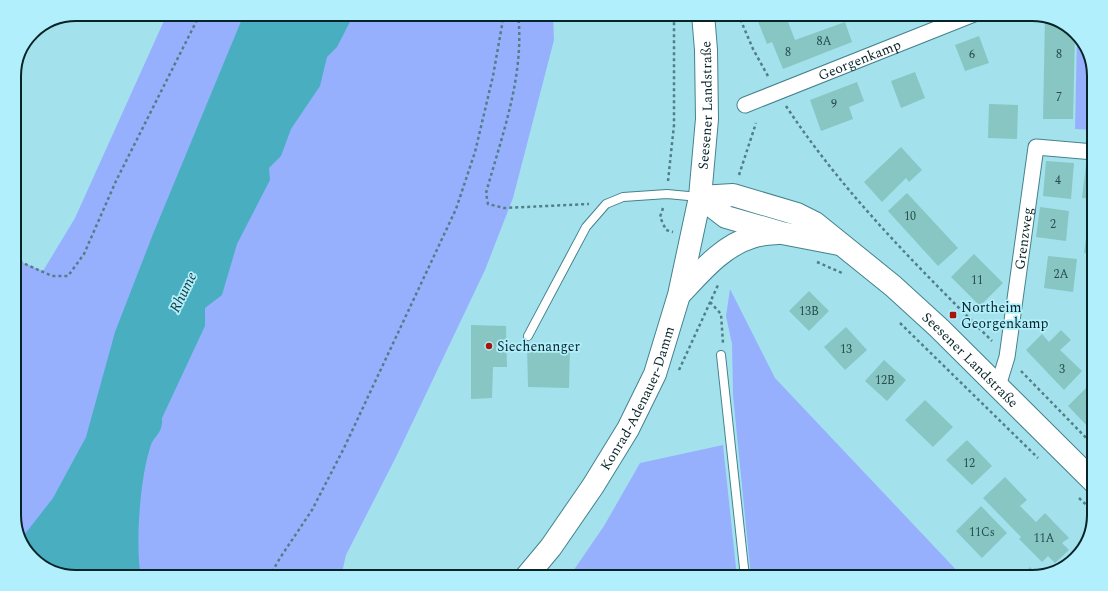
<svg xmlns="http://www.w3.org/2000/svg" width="1108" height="591" viewBox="0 0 1108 591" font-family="Spectral,serif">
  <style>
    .green { fill: #97b0fe }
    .water { fill: #49afc0 }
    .building { fill: #87c6c2 }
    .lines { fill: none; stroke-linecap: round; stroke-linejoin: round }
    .service-casing { stroke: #45828c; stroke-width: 10 }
    .minor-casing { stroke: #45828c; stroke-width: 17 }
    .primary-casing { stroke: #45828c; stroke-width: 24 }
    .path { stroke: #527e86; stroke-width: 2.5; stroke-dasharray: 3 3; stroke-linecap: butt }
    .service { stroke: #fff; stroke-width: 8 }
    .minor { stroke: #fff; stroke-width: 15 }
    .primary { stroke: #fff; stroke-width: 22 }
    .poi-dot { fill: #a81609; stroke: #b0effb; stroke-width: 1.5 }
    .labels { text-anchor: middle; stroke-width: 3.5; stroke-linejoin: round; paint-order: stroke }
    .number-label { font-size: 12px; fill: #284c4e }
    .street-label { font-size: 14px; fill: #092428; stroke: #b0effb }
    .poi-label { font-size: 14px; fill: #092428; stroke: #b0effb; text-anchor: start }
    .water-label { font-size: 15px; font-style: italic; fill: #19383e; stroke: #b0effb }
    .rim { fill: none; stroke: #092428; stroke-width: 2 }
  </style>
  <rect width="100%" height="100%" fill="#a3e2ed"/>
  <g class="green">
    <polygon points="167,14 553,14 554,40 513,198 485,270 396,457 346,555 341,577 76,577 48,571 24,549 14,519 14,259 43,271 75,218"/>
    <path d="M1077 35C1100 56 1094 102 1094 130L1075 129Z"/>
    <polygon points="730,289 775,378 963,577 751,577 733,395 732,344 726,316"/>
    <polygon points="723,445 737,577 569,577 604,526 640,463"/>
  </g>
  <path class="water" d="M244 14H354L337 47 327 57 320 86 291 129 281 156 269 168 270 180 237 244 222 295 205 308V326L162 418C163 435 154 434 150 448 140 479 135 545 141 577 102 577 37 586 21 539L53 498 86 437 115 332 153 234Z"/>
  <g class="building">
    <polygon points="755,14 785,14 795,40 845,22 852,42 783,69 772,42 767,44"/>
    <polygon points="1045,17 1060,20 1075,34 1073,119 1043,119"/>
    <polygon points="979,36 989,63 965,71 955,45"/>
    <polygon points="915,72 925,98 901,108 891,81"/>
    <polygon points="857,82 864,101 849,107 853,119 821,131 810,100"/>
    <polygon points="989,104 1018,105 1017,139 988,138"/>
    <polygon points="901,147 922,170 909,182 906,178 882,202 864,182"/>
    <polygon points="1046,161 1074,163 1071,199 1043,196"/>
    <polygon points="1086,165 1094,166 1094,199 1082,198"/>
    <polygon points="907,193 958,248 938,266 888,211"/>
    <polygon points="1040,207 1069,211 1066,241 1036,237"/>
    <polygon points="1088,223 1094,224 1094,254 1084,253"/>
    <polygon points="974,254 1003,283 980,306 951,277"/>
    <polygon points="1048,256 1077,259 1073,292 1044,288"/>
    <polygon points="809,291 829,311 809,331 789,311"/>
    <polygon points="471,325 506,326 507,367 493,367 492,398 471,399"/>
    <polygon points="846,327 867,350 845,370 824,347"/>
    <polygon points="1061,330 1071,340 1060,350 1082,371 1064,390 1026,350 1042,334 1049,342"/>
    <polygon points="527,344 570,344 569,388 528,387"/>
    <polygon points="884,360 906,380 887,401 865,381"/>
    <polygon points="1091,383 1094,386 1094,433 1068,406"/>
    <polygon points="925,400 953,427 933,447 905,420"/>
    <polygon points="967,440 992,466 972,485 946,460"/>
    <polygon points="1005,477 1027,500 1020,506 1036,522 1045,513 1069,538 1062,543 1069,550 1055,563 1048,556 1042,562 1019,539 1021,537 983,498"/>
    <polygon points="981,506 1007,533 982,558 956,531"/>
    <polygon points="1030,567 1038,575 1021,577"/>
  </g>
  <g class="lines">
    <g class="service-casing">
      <g id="service">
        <polyline points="528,336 586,227 606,204 623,197 667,194 699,197"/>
        <polyline points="721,355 745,577"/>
      </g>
    </g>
    <g class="minor-casing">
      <g id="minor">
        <path id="s1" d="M745 105 974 14"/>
        <path id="s2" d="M998 386 1007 357 1036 147 1094 152"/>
      </g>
    </g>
    <g class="primary-casing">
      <g id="primary">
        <path id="s3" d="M700 197 733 195 797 214 815 223 893 286 939 328 1094 482"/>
        <polyline points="700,197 726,217 782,233 839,244"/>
        <path d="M680 294C701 272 722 246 752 237 760 234 769 234 777 233"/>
        <path id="s4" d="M526 577 551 547 593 486 628 429 655 374 679 295 700 197 707 119 706 50 703 14"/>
      </g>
    </g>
    <g class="path">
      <path d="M518 14C525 75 502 135 486 193L488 204 504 208 589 204"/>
      <polyline points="738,14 753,49 769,78"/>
      <path d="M786 106C844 194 918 267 992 341"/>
      <polyline points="739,175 756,123"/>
      <polyline points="668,181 674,125 674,14"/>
      <polyline points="663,208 660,217 666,230 673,232"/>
      <polyline points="14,259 52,276 68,276 84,254 116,181 200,14"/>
      <polyline points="817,262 842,273"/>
      <polyline points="710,302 721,314 723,343"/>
      <polyline points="900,323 1038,458"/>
      <polyline points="679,370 718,285"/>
      <polyline points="1021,371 1094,446"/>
      <polyline points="1079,498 1094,512"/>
      <polyline points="269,577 280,558 312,510 344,448 456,209 475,152 493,76 504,14"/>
    </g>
    <use href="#service" class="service"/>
    <use href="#minor" class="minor"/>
    <use href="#primary" class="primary"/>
  </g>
  <g class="poi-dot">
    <rect x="949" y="311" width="8" height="8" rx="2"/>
    <circle cx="489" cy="346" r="4"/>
  </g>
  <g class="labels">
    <g class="number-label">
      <text x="824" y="45">8A</text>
      <text x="788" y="56">8</text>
      <text x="972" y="58">6</text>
      <text x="1059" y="58">8</text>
      <text x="1059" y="101">7</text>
      <text x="834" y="108">9</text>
      <text x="1058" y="184">4</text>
      <text x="910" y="220">10</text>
      <text x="1053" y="228">2</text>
      <text x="1061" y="278">2A</text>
      <text x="977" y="284">11</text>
      <text x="809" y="315">13B</text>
      <text x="846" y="353">13</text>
      <text x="1062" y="373">3</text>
      <text x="885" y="384">12B</text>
      <text x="969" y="467">12</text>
      <text x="982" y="536">11Cs</text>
      <text x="1044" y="542">11A</text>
    </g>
    <g class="street-label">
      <text dy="5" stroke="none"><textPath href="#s1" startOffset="123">Georgenkamp</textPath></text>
      <text dy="5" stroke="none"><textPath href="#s4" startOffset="516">Seesener Landstraße</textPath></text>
      <text dy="5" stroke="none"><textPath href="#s2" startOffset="150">Grenzweg</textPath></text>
      <text dy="5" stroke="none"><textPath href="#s3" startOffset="327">Seesener Landstraße</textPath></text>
      <text dy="5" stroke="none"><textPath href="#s4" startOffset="212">Konrad-Adenauer-Damm</textPath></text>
    </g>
    <g class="poi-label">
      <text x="961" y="312">Northeim<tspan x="961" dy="16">Georgenkamp</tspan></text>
      <text x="497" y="351">Siechenanger</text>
    </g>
    <g class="water-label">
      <text transform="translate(183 292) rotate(-64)" y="5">Rhume</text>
    </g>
  </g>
  <path d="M0 0H1108V591H0ZM76 21H1032A55 55 0 0 1 1087 76V515A55 55 0 0 1 1032 570H76A55 55 0 0 1 21 515V76A55 55 0 0 1 76 21Z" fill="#b0effb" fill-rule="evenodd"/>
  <path class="rim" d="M76 21H1032A55 55 0 0 1 1087 76V515A55 55 0 0 1 1032 570H76A55 55 0 0 1 21 515V76A55 55 0 0 1 76 21Z"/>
</svg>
